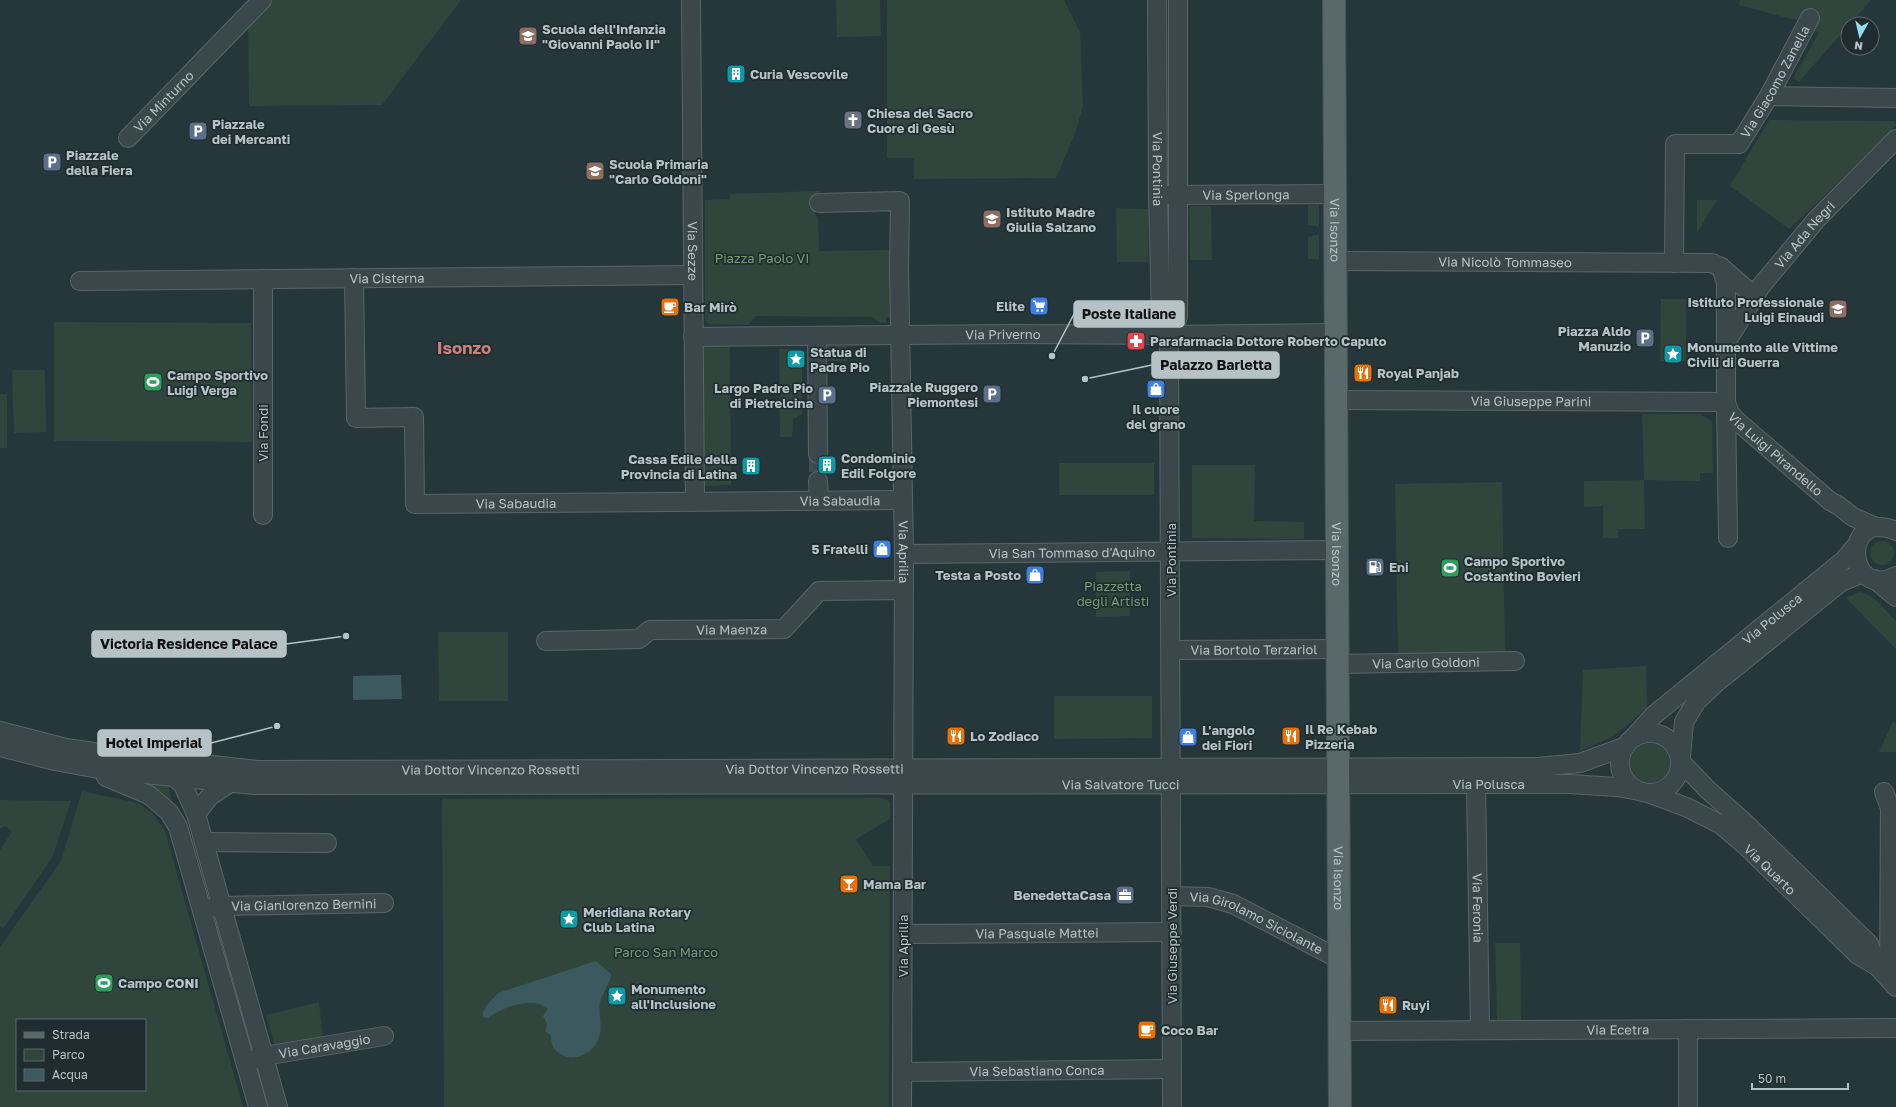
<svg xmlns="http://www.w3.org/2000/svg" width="1896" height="1107" viewBox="0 0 1896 1107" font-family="'Golos Text',sans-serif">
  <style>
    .green { fill: #30453c; fill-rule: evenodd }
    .water { fill: #3c5960 }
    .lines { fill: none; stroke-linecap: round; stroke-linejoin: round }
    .minor-tunnel { stroke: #3c4c50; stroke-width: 18; stroke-dasharray: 18 9; stroke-linecap: butt }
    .minor-casing { stroke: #586669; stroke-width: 20 }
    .major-casing { stroke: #465457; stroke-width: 24 }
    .minor { stroke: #3a484b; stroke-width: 18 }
    .major { stroke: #58686b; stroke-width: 22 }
    .labels { text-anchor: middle; stroke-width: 3.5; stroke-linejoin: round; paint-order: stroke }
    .poi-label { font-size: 13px; font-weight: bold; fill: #b6c3c6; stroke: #1f2d30; text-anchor: start }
    .street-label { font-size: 13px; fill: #b6c3c6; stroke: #1f2d30 }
    .park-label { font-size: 13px; fill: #7d9a76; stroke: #1f2d30 }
    .district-label { font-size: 17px; font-weight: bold; fill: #ce807c; stroke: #1f2d30 }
    .leader { fill: none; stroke: #b6c3c6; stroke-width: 1.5 }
    .callout-dot { fill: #b6c3c6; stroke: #1f2d30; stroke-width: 1.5 }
    .callout { fill: #b6c3c6; stroke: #b6c3c6; stroke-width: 1.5 }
    .callout-label { font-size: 14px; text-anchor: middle; font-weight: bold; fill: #111 }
  </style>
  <rect width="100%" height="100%" fill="#26373b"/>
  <g class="green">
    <polygon points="272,0 461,0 382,105 249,106 248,25"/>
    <polygon points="836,0 880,0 881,36 837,37"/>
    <polygon points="887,0 1064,0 1080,32 1083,107 1074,136 1056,178 914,179 914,158 887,158"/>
    <polygon points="1740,0 1871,0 1850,24 1848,24 1848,26 1799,82 1793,78 1819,33 1799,21 1739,5"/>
    <polygon points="1769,120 1894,121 1896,125 1878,145 1789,229 1730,186"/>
    <polygon points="819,191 819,196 815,197 815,216 818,217 819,251 890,250 892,253 891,317 886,317 886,323 880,323 872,317 756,316 748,325 709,324 705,320 705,200 730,199 730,194"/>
    <polygon points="1697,200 1717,200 1697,233"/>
    <polygon points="1308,205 1319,205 1319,227 1308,225"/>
    <polygon points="1191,206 1211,206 1212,260 1190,260 1189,208"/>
    <polygon points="1116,208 1148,209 1148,262 1117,262"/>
    <polygon points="1319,234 1319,259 1308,259 1308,237"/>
    <polygon points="1661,299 1686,299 1686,361 1660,361"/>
    <polygon points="54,322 251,323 252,442 54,441"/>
    <polygon points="730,345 731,485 704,486 703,346"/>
    <rect x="824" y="346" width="23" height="15"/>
    <polygon points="779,349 802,349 802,414 793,419 792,437 780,437"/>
    <polygon points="12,370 45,370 46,432 14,433"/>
    <rect x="0" y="394" width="7" height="54"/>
    <polygon points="1642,414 1700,414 1712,421 1713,473 1700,473 1700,481 1644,480 1645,529 1618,529 1618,538 1603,538 1603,506 1584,507 1584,481 1644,480"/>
    <rect x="1059" y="463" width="95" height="32"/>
    <polygon points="1192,465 1255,465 1254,521 1304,522 1304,539 1192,538"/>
    <polygon points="1502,482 1505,653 1398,655 1395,484"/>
    <circle cx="1882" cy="553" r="12"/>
    <polygon points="1130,571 1130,616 1096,617 1096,572"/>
    <path d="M1859 592C1875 595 1885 610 1896 621V649L1846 598Z"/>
    <polygon points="438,632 508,632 508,701 439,701"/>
    <polygon points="1646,666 1647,708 1614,736 1580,751 1583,670"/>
    <polygon points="1054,696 1152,696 1152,738 1054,739"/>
    <polygon points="1893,721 1896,724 1896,752 1879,752"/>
    <circle cx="1650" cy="763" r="20"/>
    <polygon points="150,784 168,786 173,804 148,790"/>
    <path d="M82 791 138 803 153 814 165 831 243 1107H0V947L61 861ZM17 1020H145V1090H17Z"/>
    <polygon points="882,798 887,799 890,802 890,819 856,839 873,866 890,866 889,1107 444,1107 442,799"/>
    <polygon points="0,800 71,801 53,856 3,929 0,926 0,850 12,832 6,826 0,828"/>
    <polygon points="1495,943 1520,943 1521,1020 1497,1020"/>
    <polygon points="319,1002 323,1039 275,1046 266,1015"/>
  </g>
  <g class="water">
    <polygon points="401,675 402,699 353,700 353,676"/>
    <path d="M596 961 611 974C611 982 602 993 600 1002 598 1013 602 1023 600 1033 598 1051 576 1064 560 1054 553 1049 551 1044 551 1036L545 1031 547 1024 543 1016 548 1009C544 1007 539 1003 533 1003 517 1002 501 1009 488 1018L483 1017V1013L486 1006 498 993Z"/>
  </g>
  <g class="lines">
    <polyline class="minor-tunnel" points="818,454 818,481"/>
    <g class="minor-casing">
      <g id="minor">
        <path id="s1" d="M691 0 695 501"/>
        <path id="s2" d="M1157 0 1158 195 1161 317 1169 335"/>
        <polyline points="1769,96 1896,98"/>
        <path id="s3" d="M128 138 262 0"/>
        <path id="s4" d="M1166 195 1335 194"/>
        <path id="s5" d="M819 203 900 201 899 268 904 554 902 1107"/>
        <path id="s6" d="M1336 261 1712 263 1721 267 1726 283V402L1728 538"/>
        <path id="s7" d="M1674 263 1675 144H1739L1769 96 1810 18"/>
        <polyline points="1721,267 1754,296"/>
        <path id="s8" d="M354 278 356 418 414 417 415 504 903 500"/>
        <polyline points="263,279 263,515"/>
        <path id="s9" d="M80 281 693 275"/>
        <polyline points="817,336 818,454"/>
        <path id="s10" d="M693 337 1015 334 1169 335 1337 333"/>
        <path id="s11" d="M1727 341 1761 286 1816 220 1896 139"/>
        <path id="s12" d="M1337 400 1726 402"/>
        <path id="s13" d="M1726 403 1730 413 1737 421 1830 501 1839 506 1853 517 1876 527"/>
        <polyline points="818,481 819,500"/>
        <path d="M1896 531C1840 507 1846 602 1896 576"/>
        <path id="s14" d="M904 554 1336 550"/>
        <polyline points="1874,579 1896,597"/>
        <path id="s15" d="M546 641 639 639 650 630 784 629 819 591 904 590"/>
        <path id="s16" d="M1171 650 1337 649"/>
        <path id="s17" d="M1337 664 1515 661"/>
        <path id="s18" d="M0 731 66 748 94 752 257 770 1538 767 1580 763 1624 747"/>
        <circle cx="1650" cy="763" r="30"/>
        <path id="s19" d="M1634 737 1654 715 1844 560 1855 547"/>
        <path id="s20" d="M0 747 55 761 104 770 254 785 1569 784 1617 787 1640 791"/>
        <polyline points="1681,757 1684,722 1696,702 1716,683 1841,582 1863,573"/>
        <polyline points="1681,762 1708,790 1744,822 1869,944 1878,967"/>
        <polyline points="106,777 149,795 169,812 178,827 258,1107"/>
        <polyline points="175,778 183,785 196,814 278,1107"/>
        <path id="s21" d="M1476 785 1480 1030"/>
        <polyline points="1884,792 1890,808 1889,979"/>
        <path id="s22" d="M1648 793 1686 807 1720 824 1747 847 1858 955 1878 967 1896 987"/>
        <polyline points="196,814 210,796 230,783"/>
        <polyline points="204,842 327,843"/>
        <path id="s23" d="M1171 896 1208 897 1233 904 1339 959"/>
        <path id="s24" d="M211 908 222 906 384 903"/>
        <path id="s25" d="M903 934 1172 932"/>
        <path id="s26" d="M1340 1031 1896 1028"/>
        <path id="s27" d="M253 1060 264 1056 384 1036"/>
        <path id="s28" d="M902 1072 1172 1069"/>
        <polyline points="1172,1107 1169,335 1178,317 1178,0"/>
        <polyline points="1688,1107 1688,1029"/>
      </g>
    </g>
    <g class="major-casing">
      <g id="major">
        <path id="s29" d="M1334 0 1340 1107"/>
      </g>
    </g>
    <use href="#minor" class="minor"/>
    <use href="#major" class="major"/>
  </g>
  <defs>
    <g id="school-square" transform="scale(1)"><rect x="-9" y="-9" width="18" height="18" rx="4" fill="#8d6e63" stroke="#1f2d30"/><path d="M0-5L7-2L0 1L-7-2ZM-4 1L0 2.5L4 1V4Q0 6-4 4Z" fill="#fff"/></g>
    <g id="building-square" transform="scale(1)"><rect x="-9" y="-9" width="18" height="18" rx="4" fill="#0f9aa8" stroke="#1f2d30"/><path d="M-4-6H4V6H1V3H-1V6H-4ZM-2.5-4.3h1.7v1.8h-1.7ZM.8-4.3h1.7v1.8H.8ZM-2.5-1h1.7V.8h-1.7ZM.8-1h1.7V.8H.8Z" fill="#fff"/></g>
    <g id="church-square" transform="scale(1)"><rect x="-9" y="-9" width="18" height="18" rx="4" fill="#6b7280" stroke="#1f2d30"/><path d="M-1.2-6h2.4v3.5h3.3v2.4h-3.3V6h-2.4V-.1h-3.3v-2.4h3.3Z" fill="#fff"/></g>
    <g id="parking-square" transform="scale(1)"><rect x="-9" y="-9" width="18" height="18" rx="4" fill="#5c6f8a" stroke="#1f2d30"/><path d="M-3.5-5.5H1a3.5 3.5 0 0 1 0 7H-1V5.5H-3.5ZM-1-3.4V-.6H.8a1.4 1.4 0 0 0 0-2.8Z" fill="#fff"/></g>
    <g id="supermarket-square" transform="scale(1)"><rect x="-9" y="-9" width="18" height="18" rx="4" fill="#3f7fe0" stroke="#1f2d30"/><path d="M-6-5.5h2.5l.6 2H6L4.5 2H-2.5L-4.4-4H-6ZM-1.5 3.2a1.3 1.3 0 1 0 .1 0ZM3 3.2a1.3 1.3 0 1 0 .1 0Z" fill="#fff"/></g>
    <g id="cafe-square" transform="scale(1)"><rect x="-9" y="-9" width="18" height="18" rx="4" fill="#e8710a" stroke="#1f2d30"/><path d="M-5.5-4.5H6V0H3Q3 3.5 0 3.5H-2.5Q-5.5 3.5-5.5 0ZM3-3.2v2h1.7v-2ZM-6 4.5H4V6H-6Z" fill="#fff"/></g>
    <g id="pharmacy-square" transform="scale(1)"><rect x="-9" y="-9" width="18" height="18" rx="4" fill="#e0444e" stroke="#1f2d30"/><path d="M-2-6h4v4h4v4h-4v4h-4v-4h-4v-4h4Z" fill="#fff"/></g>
    <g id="sight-square" transform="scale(1)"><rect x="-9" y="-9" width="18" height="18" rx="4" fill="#0f9aa8" stroke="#1f2d30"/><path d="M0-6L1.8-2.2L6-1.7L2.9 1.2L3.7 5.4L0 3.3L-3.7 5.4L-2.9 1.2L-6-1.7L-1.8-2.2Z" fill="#fff"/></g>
    <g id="restaurant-square" transform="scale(1)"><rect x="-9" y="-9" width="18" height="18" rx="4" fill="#e8710a" stroke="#1f2d30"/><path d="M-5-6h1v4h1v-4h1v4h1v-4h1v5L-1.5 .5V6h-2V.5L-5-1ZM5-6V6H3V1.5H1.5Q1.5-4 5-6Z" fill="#fff"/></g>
    <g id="stadium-square" transform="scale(1)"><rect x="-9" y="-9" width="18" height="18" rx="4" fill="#2e9e5b" stroke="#1f2d30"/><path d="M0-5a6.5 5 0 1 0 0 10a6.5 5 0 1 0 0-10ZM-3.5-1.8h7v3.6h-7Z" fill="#fff"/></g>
    <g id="shop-square" transform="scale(1)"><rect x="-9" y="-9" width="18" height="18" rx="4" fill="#3f7fe0" stroke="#1f2d30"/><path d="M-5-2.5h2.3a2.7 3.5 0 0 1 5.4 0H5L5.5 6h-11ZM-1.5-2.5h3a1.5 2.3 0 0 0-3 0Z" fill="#fff"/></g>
    <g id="fuel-square" transform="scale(1)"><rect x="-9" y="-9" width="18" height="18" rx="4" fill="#5c6f8a" stroke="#1f2d30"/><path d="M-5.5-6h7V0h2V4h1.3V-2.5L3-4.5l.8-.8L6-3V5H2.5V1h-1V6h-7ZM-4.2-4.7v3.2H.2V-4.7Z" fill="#fff"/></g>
    <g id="bar-square" transform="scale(1)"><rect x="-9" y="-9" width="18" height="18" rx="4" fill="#e8710a" stroke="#1f2d30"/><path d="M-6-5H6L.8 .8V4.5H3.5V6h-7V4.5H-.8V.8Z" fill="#fff"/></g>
    <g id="office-square" transform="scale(1)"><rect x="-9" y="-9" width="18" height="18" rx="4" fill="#5c6f8a" stroke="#1f2d30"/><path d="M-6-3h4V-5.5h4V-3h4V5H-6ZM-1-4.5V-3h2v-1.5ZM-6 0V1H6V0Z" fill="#fff"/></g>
  </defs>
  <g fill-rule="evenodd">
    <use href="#school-square" x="528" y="36"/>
    <use href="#building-square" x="736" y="74"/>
    <use href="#church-square" x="853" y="120"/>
    <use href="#parking-square" x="198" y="131"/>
    <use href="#parking-square" x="52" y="162"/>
    <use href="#school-square" x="595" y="171"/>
    <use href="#school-square" x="992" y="219"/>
    <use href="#supermarket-square" x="1039" y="306"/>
    <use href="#cafe-square" x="670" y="307"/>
    <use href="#school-square" x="1838" y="309"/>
    <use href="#parking-square" x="1645" y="338"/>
    <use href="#pharmacy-square" x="1136" y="341"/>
    <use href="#sight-square" x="1673" y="354"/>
    <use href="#sight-square" x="796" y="359"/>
    <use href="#restaurant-square" x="1363" y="373"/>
    <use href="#stadium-square" x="153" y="382"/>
    <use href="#shop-square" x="1156" y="389"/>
    <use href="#parking-square" x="992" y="394"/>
    <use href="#parking-square" x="827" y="395"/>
    <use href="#building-square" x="827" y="465"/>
    <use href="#building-square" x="751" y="466"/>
    <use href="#shop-square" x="882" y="549"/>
    <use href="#fuel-square" x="1375" y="567"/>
    <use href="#stadium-square" x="1450" y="568"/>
    <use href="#shop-square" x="1035" y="575"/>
    <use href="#restaurant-square" x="956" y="736"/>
    <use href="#restaurant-square" x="1291" y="736"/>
    <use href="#shop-square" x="1188" y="737"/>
    <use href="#bar-square" x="849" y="884"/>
    <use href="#office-square" x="1125" y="895"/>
    <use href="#sight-square" x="569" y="919"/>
    <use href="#stadium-square" x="104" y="983"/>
    <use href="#sight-square" x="617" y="996"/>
    <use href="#restaurant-square" x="1388" y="1005"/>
    <use href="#cafe-square" x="1147" y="1030"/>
  </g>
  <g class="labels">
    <g class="poi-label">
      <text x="542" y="34">Scuola dell'Infanzia<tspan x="542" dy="15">"Giovanni Paolo II"</tspan></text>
      <text x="750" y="79">Curia Vescovile</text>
      <text x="867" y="118">Chiesa del Sacro<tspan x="867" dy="15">Cuore di Gesù</tspan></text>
      <text x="212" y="129">Piazzale<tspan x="212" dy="15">dei Mercanti</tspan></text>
      <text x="66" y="160">Piazzale<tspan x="66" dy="15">della Fiera</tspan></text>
      <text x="609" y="169">Scuola Primaria<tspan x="609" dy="15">"Carlo Goldoni"</tspan></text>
      <text x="1006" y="217">Istituto Madre<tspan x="1006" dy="15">Giulia Salzano</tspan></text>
      <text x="1824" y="307" text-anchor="end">Istituto Professionale<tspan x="1824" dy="15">Luigi Einaudi</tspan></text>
      <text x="1025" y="311" text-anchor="end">Elite</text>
      <text x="684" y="312">Bar Mirò</text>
      <text x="1631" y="336" text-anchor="end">Piazza Aldo<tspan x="1631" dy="15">Manuzio</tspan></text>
      <text x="1150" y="346">Parafarmacia Dottore Roberto Caputo</text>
      <text x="1687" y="352">Monumento alle Vittime<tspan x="1687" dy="15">Civili di Guerra</tspan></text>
      <text x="810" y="357">Statua di<tspan x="810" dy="15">Padre Pio</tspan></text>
      <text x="1377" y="378">Royal Panjab</text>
      <text x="167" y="380">Campo Sportivo<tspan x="167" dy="15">Luigi Verga</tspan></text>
      <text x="978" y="392" text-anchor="end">Piazzale Ruggero<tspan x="978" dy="15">Piemontesi</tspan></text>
      <text x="813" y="393" text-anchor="end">Largo Padre Pio<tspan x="813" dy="15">di Pietrelcina</tspan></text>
      <text x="1156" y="414" text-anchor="middle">Il cuore<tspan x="1156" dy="15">del grano</tspan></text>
      <text x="841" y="463">Condominio<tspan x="841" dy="15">Edil Folgore</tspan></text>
      <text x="737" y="464" text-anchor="end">Cassa Edile della<tspan x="737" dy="15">Provincia di Latina</tspan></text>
      <text x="868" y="554" text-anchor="end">5 Fratelli</text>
      <text x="1464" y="566">Campo Sportivo<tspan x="1464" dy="15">Costantino Bovieri</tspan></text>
      <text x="1389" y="572">Eni</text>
      <text x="1021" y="580" text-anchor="end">Testa a Posto</text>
      <text x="1305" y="734">Il Re Kebab<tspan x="1305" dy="15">Pizzeria</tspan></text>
      <text x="1202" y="735">L'angolo<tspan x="1202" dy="15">dei Fiori</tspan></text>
      <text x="970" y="741">Lo Zodiaco</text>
      <text x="863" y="889">Mama Bar</text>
      <text x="1111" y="900" text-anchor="end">BenedettaCasa</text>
      <text x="583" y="917">Meridiana Rotary<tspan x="583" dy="15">Club Latina</tspan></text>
      <text x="118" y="988">Campo CONI</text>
      <text x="631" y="994">Monumento<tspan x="631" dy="15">all'Inclusione</tspan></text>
      <text x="1402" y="1010">Ruyi</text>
      <text x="1161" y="1035">Coco Bar</text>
    </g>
    <g class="street-label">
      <text dy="5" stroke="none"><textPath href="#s7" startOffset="255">Via Giacomo Zanella</textPath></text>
      <text dy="5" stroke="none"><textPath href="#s3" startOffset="51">Via Minturno</textPath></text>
      <text dy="5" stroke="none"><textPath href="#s2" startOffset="169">Via Pontinia</textPath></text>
      <text dy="5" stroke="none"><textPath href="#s4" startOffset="80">Via Sperlonga</textPath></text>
      <text dy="5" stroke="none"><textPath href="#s29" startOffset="230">Via Isonzo</textPath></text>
      <text dy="5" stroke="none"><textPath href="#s11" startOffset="132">Via Ada Negri</textPath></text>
      <text dy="5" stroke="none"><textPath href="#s1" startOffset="251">Via Sezze</textPath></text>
      <text dy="5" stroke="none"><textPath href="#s6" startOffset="169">Via Nicolò Tommaseo</textPath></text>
      <text dy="5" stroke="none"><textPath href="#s9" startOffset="307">Via Cisterna</textPath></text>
      <text dy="5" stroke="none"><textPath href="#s10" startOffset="310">Via Priverno</textPath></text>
      <text dy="5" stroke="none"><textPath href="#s12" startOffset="194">Via Giuseppe Parini</textPath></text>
      <text transform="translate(263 433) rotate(-90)" y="5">Via Fondi</text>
      <text dy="5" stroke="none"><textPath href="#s13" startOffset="72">Via Luigi Pirandello</textPath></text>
      <text dy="5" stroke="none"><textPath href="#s8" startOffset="710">Via Sabaudia</textPath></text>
      <text dy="5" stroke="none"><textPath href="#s8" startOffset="386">Via Sabaudia</textPath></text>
      <text dy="5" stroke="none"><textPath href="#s5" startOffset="432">Via Aprilia</textPath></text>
      <text dy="5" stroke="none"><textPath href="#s14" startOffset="168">Via San Tommaso d'Aquino</textPath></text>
      <text dy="5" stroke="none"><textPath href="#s29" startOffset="554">Via Isonzo</textPath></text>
      <text transform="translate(1171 560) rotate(-90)" y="5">Via Pontinia</text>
      <text dy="5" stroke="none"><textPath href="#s19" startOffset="182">Via Polusca</textPath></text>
      <text dy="5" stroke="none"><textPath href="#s15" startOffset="189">Via Maenza</textPath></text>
      <text dy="5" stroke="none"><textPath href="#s16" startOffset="83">Via Bortolo Terzariol</textPath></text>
      <text dy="5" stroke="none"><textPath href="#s17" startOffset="89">Via Carlo Goldoni</textPath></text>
      <text dy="5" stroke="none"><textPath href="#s18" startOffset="494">Via Dottor Vincenzo Rossetti</textPath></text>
      <text dy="5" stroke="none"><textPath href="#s18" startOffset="818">Via Dottor Vincenzo Rossetti</textPath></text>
      <text dy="5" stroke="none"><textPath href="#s20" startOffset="1124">Via Salvatore Tucci</textPath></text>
      <text dy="5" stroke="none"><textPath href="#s20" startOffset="1492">Via Polusca</textPath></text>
      <text dy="5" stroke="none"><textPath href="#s22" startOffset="146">Via Quarto</textPath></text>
      <text dy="5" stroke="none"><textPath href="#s29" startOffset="878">Via Isonzo</textPath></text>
      <text dy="5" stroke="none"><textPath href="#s24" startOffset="93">Via Gianlorenzo Bernini</textPath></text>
      <text dy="5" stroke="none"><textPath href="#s21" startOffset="123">Via Feronia</textPath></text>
      <text dy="5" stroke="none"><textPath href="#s23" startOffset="91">Via Girolamo Siciolante</textPath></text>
      <text dy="5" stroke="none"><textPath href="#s25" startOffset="134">Via Pasquale Mattei</textPath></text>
      <text transform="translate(903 946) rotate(-90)" y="5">Via Aprilia</text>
      <text transform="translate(1172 946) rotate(-90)" y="5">Via Giuseppe Verdi</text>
      <text dy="5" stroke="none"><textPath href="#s26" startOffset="278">Via Ecetra</textPath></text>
      <text dy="5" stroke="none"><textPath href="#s27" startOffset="73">Via Caravaggio</textPath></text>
      <text dy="5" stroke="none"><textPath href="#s28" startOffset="135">Via Sebastiano Conca</textPath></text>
    </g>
    <g class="park-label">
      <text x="762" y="263">Piazza Paolo VI</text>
      <text x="1113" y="591">Piazzetta<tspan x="1113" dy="15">degli Artisti</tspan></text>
      <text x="666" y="957">Parco San Marco</text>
    </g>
    <g class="district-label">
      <text x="464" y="354">Isonzo</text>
    </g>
  </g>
  <path class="leader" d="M1052 356L1074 314M1085 379L1152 365M346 636L286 644M277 726L211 743"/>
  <g class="callout-dot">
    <circle cx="1052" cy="356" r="4"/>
    <circle cx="1085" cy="379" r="4"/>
    <circle cx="346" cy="636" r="4"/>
    <circle cx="277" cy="726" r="4"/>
  </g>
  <g class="callout">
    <rect x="1074" y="301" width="110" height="26" rx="4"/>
    <rect x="1152" y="352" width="127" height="26" rx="4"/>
    <rect x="92" y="631" width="194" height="26" rx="4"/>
    <rect x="98" y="730" width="113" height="26" rx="4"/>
  </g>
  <g class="callout-label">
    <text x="1129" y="319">Poste Italiane</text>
    <text x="1216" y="370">Palazzo Barletta</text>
    <text x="189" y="649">Victoria Residence Palace</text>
    <text x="154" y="748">Hotel Imperial</text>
  </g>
  <rect x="16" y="1019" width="130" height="72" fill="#1f2d30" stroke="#5b696c"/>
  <rect x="24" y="1032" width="20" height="6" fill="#58686b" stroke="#5b696c"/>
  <text x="52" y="1039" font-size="12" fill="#b6c3c6">Strada</text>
  <rect x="24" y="1049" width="20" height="12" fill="#30453c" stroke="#5b696c"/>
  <text x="52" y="1059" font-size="12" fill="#b6c3c6">Parco</text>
  <rect x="24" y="1069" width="20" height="12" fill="#3c5960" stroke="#5b696c"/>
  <text x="52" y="1079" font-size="12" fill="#b6c3c6">Acqua</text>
  <g transform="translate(1860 36) rotate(188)"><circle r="19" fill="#1f2d30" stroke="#5b696c"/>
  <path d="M0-3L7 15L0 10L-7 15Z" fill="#95d9ec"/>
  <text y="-6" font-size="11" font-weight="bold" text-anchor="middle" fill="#b6c3c6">N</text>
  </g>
  <path d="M1752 1083v6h96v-6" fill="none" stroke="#b6c3c6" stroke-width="2"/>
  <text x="1758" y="1083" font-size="12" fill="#b6c3c6" stroke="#1f2d30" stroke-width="3" paint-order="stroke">50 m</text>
</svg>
